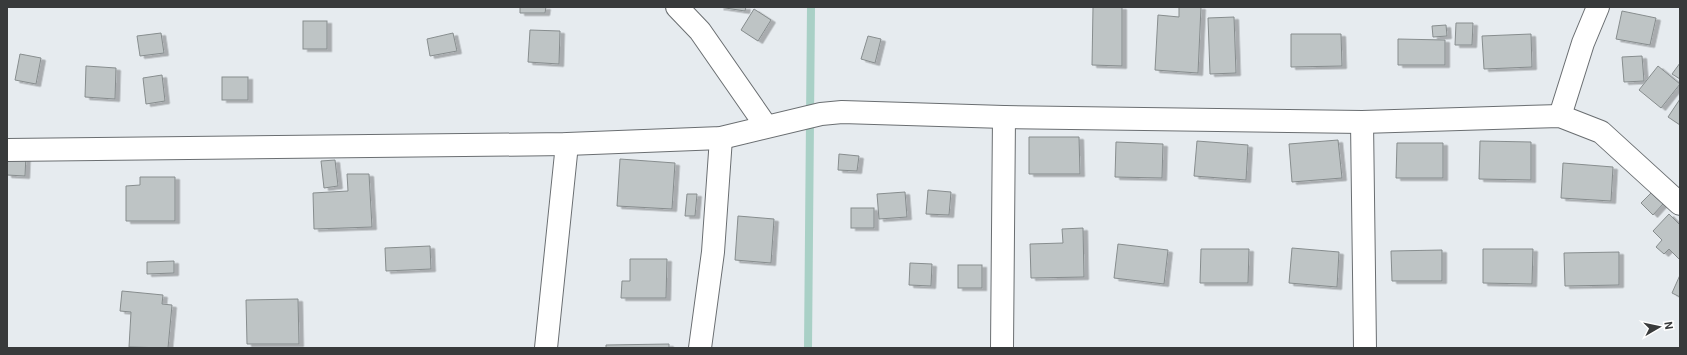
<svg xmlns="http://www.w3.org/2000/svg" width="1687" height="355" viewBox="0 0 1687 355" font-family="Roboto,sans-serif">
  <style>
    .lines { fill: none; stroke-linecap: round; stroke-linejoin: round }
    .stream { stroke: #a9d0c6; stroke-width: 8 }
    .building { fill: #bec4c5; stroke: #878d8e; filter: url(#shadow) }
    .street-casing { stroke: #6a6e71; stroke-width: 24 }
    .street { stroke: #fff; stroke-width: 22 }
  </style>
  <defs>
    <filter id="shadow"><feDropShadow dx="4.5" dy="2.5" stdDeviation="0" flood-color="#0004"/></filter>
  </defs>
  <rect width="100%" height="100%" fill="#e6ebef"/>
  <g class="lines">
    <polyline class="stream" points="808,348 811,7"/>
  </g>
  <g class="building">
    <polygon points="520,7 546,7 545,13 520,13"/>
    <polygon points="719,7 746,7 745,11"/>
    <polygon points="1093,7 1122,7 1122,66 1092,65"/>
    <polygon points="1179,7 1201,7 1198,73 1155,70 1158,15 1179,17"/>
    <polygon points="754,9 771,20 758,41 741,30"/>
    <polygon points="1622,11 1656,18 1650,45 1616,39"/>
    <polygon points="1234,17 1236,73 1210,74 1208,18"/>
    <rect x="303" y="21" width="24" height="28"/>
    <polygon points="1456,23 1473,23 1472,45 1455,45"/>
    <polygon points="1446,25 1447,36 1433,37 1432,26"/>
    <polygon points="530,30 560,31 559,64 528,62"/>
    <polygon points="161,33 164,53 140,56 137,36"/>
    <polygon points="453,33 457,51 430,56 427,39"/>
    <polygon points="1291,34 1341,34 1342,66 1291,67"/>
    <polygon points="1531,34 1532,67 1484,69 1482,36"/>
    <polygon points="868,36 881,39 875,63 861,59"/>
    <polygon points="1398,39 1445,40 1445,65 1398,65"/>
    <polygon points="20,54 41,58 36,84 15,80"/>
    <polygon points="1642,56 1644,81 1624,82 1622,57"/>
    <polygon points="1680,63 1680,79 1672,74"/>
    <polygon points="86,66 116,68 115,99 85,97"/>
    <polygon points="1658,66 1680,84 1661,108 1639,90"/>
    <polygon points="162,75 165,101 146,104 143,78"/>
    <rect x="222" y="77" width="26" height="23"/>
    <polygon points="1680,99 1680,125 1668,117"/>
    <polygon points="1029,137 1079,137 1080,174 1029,174"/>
    <polygon points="1338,140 1342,178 1292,182 1289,144"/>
    <polygon points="1197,141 1248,145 1246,180 1194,176"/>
    <polygon points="1480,141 1531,142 1531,180 1479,179"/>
    <polygon points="1116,142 1163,144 1162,178 1115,177"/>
    <polygon points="1397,143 1443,143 1443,178 1396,178"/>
    <polygon points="7,154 26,155 25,176 7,175"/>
    <polygon points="839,154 859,156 857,171 838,170"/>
    <polygon points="620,159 675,163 672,209 617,206"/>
    <polygon points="335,160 338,186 324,188 321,161"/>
    <polygon points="1563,163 1613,167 1611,201 1561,198"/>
    <polygon points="347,174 369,174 372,227 314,229 313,193 348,191"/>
    <polygon points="140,177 175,177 175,221 126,221 126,186 140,185"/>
    <polygon points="928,190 951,192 949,215 926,214"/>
    <polygon points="905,192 907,217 879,219 877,194"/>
    <polygon points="1651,193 1663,204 1653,215 1641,203"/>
    <polygon points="687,194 697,194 695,216 685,216"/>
    <rect x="851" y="208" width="23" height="20"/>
    <polygon points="1669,214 1680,225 1680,260 1669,249 1664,254 1656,247 1662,240 1653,231"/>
    <polygon points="738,216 774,219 771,263 735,260"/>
    <polygon points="1083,228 1084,277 1031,278 1030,244 1063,243 1062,229"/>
    <polygon points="1118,244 1168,250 1164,284 1114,278"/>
    <polygon points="430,246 431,269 386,271 385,248"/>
    <polygon points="1292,248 1339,252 1337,287 1289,283"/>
    <polygon points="1201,249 1249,249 1248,283 1200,283"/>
    <polygon points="1483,249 1533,249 1532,284 1483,283"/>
    <polygon points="1442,250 1442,281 1392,281 1391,251"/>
    <polygon points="1619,252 1619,285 1565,286 1564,253"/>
    <polygon points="630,259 667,259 666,298 621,298 622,281 630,281"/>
    <polygon points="174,261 174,273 147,274 147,262"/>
    <polygon points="910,263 932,264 931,286 909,285"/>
    <rect x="958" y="265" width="24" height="23"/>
    <polygon points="1680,275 1680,297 1672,293"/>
    <polygon points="122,291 163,295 162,304 172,305 168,348 129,347 131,312 120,311"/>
    <polygon points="298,299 299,344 247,344 246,300"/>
    <polygon points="669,344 669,348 606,348 606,345"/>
  </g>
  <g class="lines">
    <g class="street-casing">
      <g id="street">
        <polyline points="677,7 700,31 766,126"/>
        <polyline points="1560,116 1583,43 1598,7"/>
        <polyline points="1362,122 1365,348"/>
        <polyline points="7,150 567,144 721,138 821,114 842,112 1004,117 1362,122 1560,116 1601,132 1680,204"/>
        <polyline points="546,348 567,144"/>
        <polyline points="700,348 713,252 721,138"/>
        <polyline points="1002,348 1004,117"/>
      </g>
    </g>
    <use href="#street" class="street"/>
  </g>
  <rect width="1687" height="355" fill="none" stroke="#383a3b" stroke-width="16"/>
  <g transform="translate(1659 327) rotate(81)" stroke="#ffffff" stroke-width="3" paint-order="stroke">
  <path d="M0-3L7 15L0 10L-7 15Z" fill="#383a3b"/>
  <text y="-6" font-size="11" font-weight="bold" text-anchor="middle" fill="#383a3b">N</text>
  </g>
</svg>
